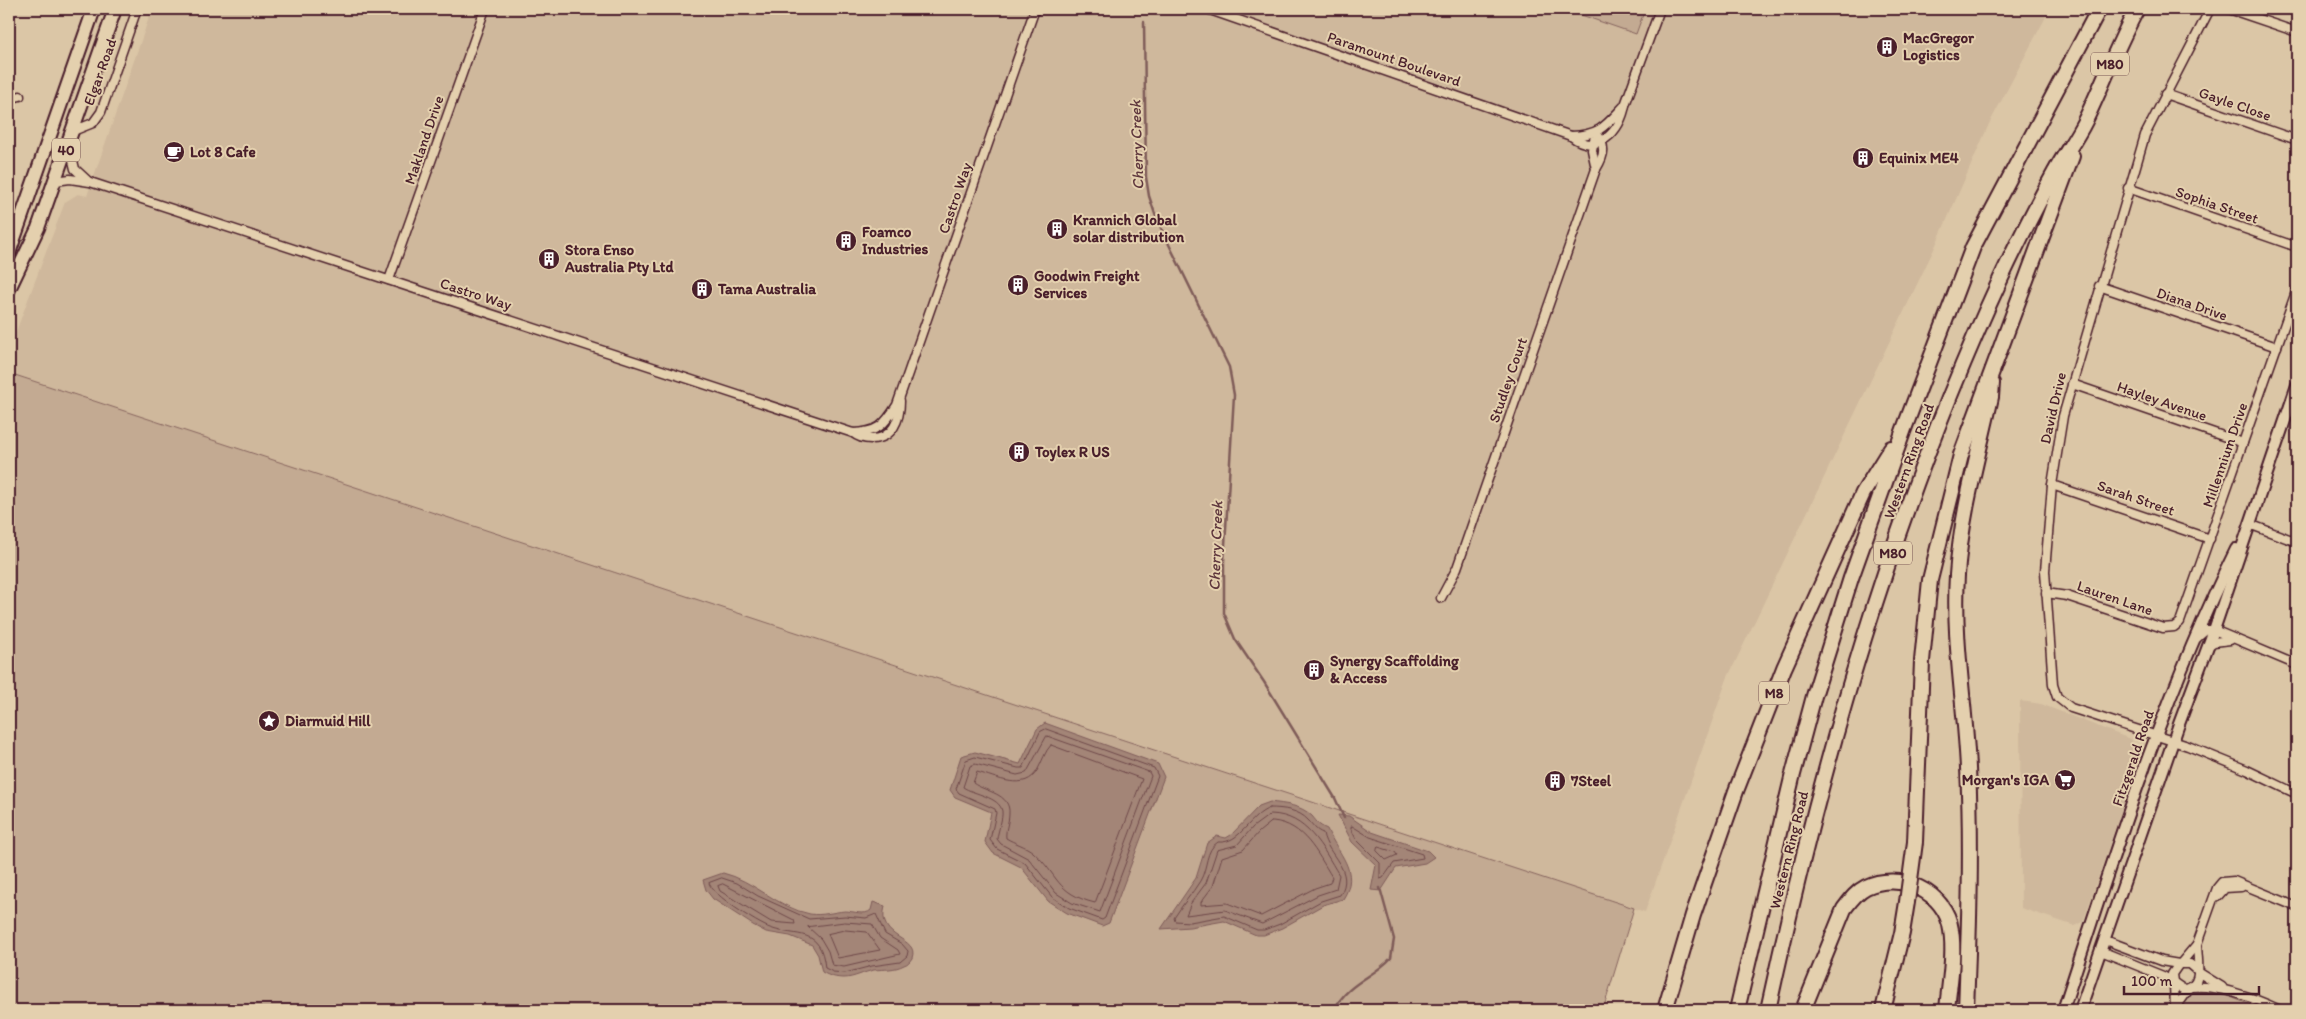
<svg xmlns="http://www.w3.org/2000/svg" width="2306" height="1019" viewBox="0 0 2306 1019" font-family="Itim,sans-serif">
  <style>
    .built { fill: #cfb89c }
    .green { fill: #c3aa92; stroke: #86645e }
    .water { fill: #a38577; stroke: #7f5c59 }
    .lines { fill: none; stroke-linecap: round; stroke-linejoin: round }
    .shore { stroke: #6e4849; stroke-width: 1 }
    .stream { stroke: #7f5c59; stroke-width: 2.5 }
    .minor-casing { stroke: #4a1f2b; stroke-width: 11 }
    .tertiary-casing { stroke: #4a1f2b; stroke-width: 14 }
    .primary-casing { stroke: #4a1f2b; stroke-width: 16 }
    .motorway-casing { stroke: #4a1f2b; stroke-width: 18 }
    .minor { stroke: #e4d0ae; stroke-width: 8 }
    .tertiary { stroke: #e4d0ae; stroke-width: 10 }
    .primary { stroke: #e4d0ae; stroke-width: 12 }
    .motorway { stroke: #e4d0ae; stroke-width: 14 }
    .motorway-bridge-casing { stroke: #4a1f2b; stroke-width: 18; stroke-linecap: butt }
    .motorway-bridge { stroke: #e4d0ae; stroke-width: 14 }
    .labels { text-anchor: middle; stroke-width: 4; stroke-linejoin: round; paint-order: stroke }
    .shield { fill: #e4d0ae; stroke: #785452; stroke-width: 1 }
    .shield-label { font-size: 14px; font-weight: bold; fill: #4a1f2b }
    .poi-label { font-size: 15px; font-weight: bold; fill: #4a1f2b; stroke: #e4d0ae; text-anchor: start }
    .street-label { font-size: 15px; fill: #4a1f2b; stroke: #e4d0ae }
    .water-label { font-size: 16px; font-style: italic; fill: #60383e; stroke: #e4d0ae }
  </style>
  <rect width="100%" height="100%" fill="#dbc6a6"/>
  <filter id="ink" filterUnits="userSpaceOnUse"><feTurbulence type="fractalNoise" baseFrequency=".02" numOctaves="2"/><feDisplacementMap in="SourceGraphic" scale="10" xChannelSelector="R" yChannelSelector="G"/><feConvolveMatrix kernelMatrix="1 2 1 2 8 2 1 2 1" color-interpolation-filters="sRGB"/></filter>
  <g filter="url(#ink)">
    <g class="built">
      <polygon points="152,9 2050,9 1989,124 1934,249 1727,679 1645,912 12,374 9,367 9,350 65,202 78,194 87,196"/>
      <polygon points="2020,701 2041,704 2130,739 2140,756 2083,922 2075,926 2021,908"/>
    </g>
    <g class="green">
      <polygon points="1564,9 1645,9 1636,34"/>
      <polygon points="12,374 1634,908 1603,1010 9,1010 9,382"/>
      <polygon points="2194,990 2215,991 2264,1010 2179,1010"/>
    </g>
    <g class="water">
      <polygon points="1045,723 1158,764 1164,777 1109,923 1102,926 1067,913 1048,901 1021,867 993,853 985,842 991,812 955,797 950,790 961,756 975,752 1020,764 1037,729"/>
      <path d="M1270 802C1285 804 1301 805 1312 816 1318 823 1318 825 1327 829 1338 854 1361 871 1343 899L1323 905 1282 928 1264 935H1256L1224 921 1190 927 1161 929 1196 878 1207 843 1217 836 1226 838 1231 835 1259 806Z"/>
      <polygon points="1338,815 1349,816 1372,832 1428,851 1434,857 1425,863 1396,868 1381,891 1371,890 1376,865 1352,842"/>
      <path d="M723 873C753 880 778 908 810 914 822 916 833 912 845 911 853 911 865 916 871 910L873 902 885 906C876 941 920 936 912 958 910 961 908 964 904 965 895 970 884 969 874 970 864 972 854 978 844 978 836 978 829 976 822 972L818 955 812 945 790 936 766 932 753 925 713 899 706 890 703 880Z"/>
    </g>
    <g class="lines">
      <g class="shore">
        <polygon points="1046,729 1154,768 1158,776 1105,918 1102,920 1069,908 1052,897 1025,863 997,849 990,840 996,813 995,809 959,793 956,789 966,760 975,757 1018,768 1023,768 1040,732"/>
        <path d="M1047 736 1149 772 1151 776 1100 912 1072 903 1056 893 1029 859 1001 844 997 839C998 830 1003 819 1002 811 1000 797 973 794 963 787L970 766 975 764 1017 775 1026 773Z"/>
        <path d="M1051 745 1142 779 1095 903C1055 893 1059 875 1033 852 1026 846 1014 843 1006 838 1005 830 1009 822 1009 814 1011 793 985 792 973 783L977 772C996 777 1026 793 1038 769 1042 762 1045 751 1051 745Z"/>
        <path d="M1270 808C1283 808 1299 810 1308 820 1314 826 1315 830 1323 833 1327 856 1356 870 1340 895L1321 901 1280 924 1264 930H1257L1224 916 1190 922 1175 921 1174 918C1182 905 1192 894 1200 881 1208 868 1205 850 1218 842 1241 844 1249 815 1270 808Z"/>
        <path d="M1271 814C1307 815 1322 847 1339 875L1336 889 1318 895 1262 924 1225 910 1186 915 1191 903 1206 883 1217 850 1237 845 1253 827Z"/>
        <path d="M1273 821C1304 824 1317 853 1332 877L1330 883 1315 888 1261 916 1227 903 1201 905V902L1213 886 1222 857 1243 850 1259 832Z"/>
        <polygon points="1352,826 1370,837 1422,854 1423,858 1394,863 1383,878 1380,879 1380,863 1356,839 1351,829"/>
        <polygon points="1378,847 1395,852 1397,855 1386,860 1377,851"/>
        <path d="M722 878 737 883 758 896 809 919 845 916 866 918 876 914 885 934 902 944 908 951 907 956 900 962 872 966 845 973 833 972 825 968C821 926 797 938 770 928 758 924 711 894 709 883Z"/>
        <polygon points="723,884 794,920 795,924 771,922 720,891 718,886"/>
        <polygon points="845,922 872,924 880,938 898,950 900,954 844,967 832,965 828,951 821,939 808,927"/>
        <polygon points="845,930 867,932 880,950 838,958 828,934"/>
      </g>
      <g class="stream">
        <polyline points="1144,22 1146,177 1149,196 1157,220 1229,367 1234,395 1224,562 1224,613 1235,639 1264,682 1335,798 1344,818"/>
        <path d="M1334 1010C1348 982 1373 978 1391 958L1394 939 1380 888"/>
      </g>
      <g class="minor-casing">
        <g id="minor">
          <path d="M1207 9 1571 136C1597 157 1621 131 1625 105L1660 9"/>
          <polyline points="2210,9 2145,135 2063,416 2052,485 2045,571 2053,685 2057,697 2071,708 2188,746 2247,770 2297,794"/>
          <polyline points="2229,9 2297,32"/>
          <polyline points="2165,94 2297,140"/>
          <polyline points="9,99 20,96"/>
          <polyline points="73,131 93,123 101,112 137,9"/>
          <path d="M1571 136C1601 135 1606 125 1625 105"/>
          <polyline points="1594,140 1592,150 1596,169"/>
          <polyline points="69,144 75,169 88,181"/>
          <path d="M55 181 70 179 90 182 853 433C878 432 884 426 897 405L1035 9"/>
          <polyline points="2128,188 2297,247"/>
          <polyline points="389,280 485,9"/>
          <polyline points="2099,286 2277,347"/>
          <polyline points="2072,384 2243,443"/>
          <path d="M853 433C859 438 864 439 871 439 893 439 900 420 900 401"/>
          <polyline points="2052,485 2210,539"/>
          <polyline points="2249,524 2297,542"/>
          <polyline points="2046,593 2067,596 2163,628 2174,627 2180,622 2297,289"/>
          <path d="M1441 598 1457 568 1596 169C1605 155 1606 146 1596 132"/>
          <polyline points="2197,638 2206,630 2214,630 2297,665"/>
          <polyline points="2208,646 2214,642 2230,640"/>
          <polyline points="2217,897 2225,888 2241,887"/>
          <polyline points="2105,940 2161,961 2179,964"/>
          <polyline points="2101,951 2163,976 2173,982"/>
          <polyline points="2181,963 2197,944 2217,888 2222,882 2234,881 2297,907"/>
          <path d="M2197 970 2190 964H2179L2172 974 2173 982 2183 989C2205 989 2197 959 2197 944"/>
          <polyline points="2198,972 2222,987"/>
          <polyline points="2174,984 2175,1008"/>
          <path d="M2192 987C2221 985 2254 998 2280 1010"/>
          <polyline points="2174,1010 2190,988"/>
        </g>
      </g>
      <g class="tertiary-casing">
        <g id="tertiary">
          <path d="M2063 1010C2114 854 2163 696 2236 549"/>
          <polyline points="2080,1010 2179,724 2214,630 2297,385"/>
        </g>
      </g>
      <g class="primary-casing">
        <g id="primary">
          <polyline points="9,253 94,9"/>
          <polyline points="9,289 38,228 115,9"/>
        </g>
      </g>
      <g class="motorway-casing">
        <g id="motorway">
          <polyline points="1915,842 1922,661 1930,580 1961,455 2072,156"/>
          <polyline points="1665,1010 1693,915 1736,791 1784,668 1863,493 1891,448"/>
          <polyline points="1737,1010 1792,778 1814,696 1851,578 1904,429 1973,247 2099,9"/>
          <path d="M1768 1010C1822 760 1893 511 2001 278 2018 242 2036 206 2055 172 2064 155 2076 139 2085 121 2103 84 2117 45 2137 9"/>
          <path d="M1803 1010 1844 909C1850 901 1856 892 1866 887 1899 871 1946 891 1951 930 1955 956 1949 985 1947 1010"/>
          <polyline points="1883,1010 1902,933 1907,902"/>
          <path d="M1966 1010C1969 929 1972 849 1968 768 1965 703 1953 640 1957 575 1961 515 1978 456 1991 397L1992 383"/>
        </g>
      </g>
      <use href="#minor" class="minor"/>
      <use href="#tertiary" class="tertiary"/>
      <use href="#primary" class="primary"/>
      <use href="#motorway" class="motorway"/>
      <g class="motorway-bridge-casing">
        <polyline id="motorway-bridge" points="1907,902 1915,842"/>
      </g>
      <use href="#motorway-bridge" class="motorway-bridge"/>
    </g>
  </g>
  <defs>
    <g id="building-disc" transform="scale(1.125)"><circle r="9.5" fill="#4a1f2b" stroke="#e4d0ae"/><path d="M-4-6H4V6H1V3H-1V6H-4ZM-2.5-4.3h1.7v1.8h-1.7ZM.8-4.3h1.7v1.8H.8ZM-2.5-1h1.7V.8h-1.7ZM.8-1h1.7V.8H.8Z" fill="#fff"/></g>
    <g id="cafe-disc" transform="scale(1.125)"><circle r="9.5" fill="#4a1f2b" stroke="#e4d0ae"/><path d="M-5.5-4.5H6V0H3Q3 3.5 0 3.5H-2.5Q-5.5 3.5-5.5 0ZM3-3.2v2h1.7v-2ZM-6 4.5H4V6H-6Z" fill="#fff"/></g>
    <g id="sight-disc" transform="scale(1.125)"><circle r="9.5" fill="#4a1f2b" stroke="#e4d0ae"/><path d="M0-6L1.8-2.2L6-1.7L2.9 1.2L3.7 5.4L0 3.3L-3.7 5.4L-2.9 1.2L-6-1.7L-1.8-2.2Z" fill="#fff"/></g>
    <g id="supermarket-disc" transform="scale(1.125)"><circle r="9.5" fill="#4a1f2b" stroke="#e4d0ae"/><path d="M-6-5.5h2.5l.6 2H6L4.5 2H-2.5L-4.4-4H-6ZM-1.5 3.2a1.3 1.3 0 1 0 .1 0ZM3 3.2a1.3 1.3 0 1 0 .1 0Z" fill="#fff"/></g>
  </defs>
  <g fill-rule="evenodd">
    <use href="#building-disc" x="1887" y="47"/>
    <use href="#cafe-disc" x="174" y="152"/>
    <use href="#building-disc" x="1863" y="158"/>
    <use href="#building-disc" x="1057" y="229"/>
    <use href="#building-disc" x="846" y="241"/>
    <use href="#building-disc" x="549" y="259"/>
    <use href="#building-disc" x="1018" y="285"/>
    <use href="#building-disc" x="702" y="289"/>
    <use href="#building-disc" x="1019" y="452"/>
    <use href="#building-disc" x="1314" y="670"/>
    <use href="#sight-disc" x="269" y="721"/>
    <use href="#supermarket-disc" x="2065" y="780"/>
    <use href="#building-disc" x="1555" y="781"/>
  </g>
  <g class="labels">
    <g class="shield">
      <rect x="2091" y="52.5" width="38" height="23" rx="4"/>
      <rect x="52" y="138.5" width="28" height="23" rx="4"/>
      <rect x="1874" y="541.5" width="38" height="23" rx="4"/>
      <rect x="1759" y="681.5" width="30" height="23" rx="4"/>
    </g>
    <g class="shield-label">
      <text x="2110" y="69">M80</text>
      <text x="66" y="155">40</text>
      <text x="1893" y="558">M80</text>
      <text x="1774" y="698">M8</text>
    </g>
    <g class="poi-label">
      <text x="1903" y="43">MacGregor<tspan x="1903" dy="17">Logistics</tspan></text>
      <text x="190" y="157">Lot 8 Cafe</text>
      <text x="1879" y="163">Equinix ME4</text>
      <text x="1073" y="225">Krannich Global<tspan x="1073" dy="17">solar distribution</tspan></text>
      <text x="862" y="237">Foamco<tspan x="862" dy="17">Industries</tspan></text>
      <text x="565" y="255">Stora Enso<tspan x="565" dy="17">Australia Pty Ltd</tspan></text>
      <text x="1034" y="281">Goodwin Freight<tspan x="1034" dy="17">Services</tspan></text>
      <text x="718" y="294">Tama Australia</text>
      <text x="1035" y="457">Toylex R US</text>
      <text x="1330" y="666">Synergy Scaffolding<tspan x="1330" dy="17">&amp; Access</tspan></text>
      <text x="285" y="726">Diarmuid Hill</text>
      <text x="2049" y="785" text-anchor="end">Morgan's IGA</text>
      <text x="1571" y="786">7Steel</text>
    </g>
    <g class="street-label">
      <text transform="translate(1394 59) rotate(19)" y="5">Paramount Boulevard</text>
      <text transform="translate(100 72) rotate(-70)" y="5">Elgar Road</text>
      <text transform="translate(2235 104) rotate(19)" y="5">Gayle Close</text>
      <text transform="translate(424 140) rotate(-71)" y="5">Makland Drive</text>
      <text transform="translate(955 198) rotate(-71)" y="5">Castro Way</text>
      <text transform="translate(2217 205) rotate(19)" y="5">Sophia Street</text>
      <text transform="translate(476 294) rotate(18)" y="5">Castro Way</text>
      <text transform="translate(2192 304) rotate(19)" y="5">Diana Drive</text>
      <text transform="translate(1508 380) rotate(-71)" y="5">Studley Court</text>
      <text transform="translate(2162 401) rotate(19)" y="5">Hayley Avenue</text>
      <text transform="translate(2053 408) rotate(-77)" y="5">David Drive</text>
      <text transform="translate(2225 455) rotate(-71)" y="5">Millennium Drive</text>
      <text transform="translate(1909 461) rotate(-70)" y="5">Western Ring Road</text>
      <text transform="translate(2136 498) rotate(19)" y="5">Sarah Street</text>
      <text transform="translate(2115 598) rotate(19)" y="5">Lauren Lane</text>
      <text transform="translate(2133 758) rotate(-71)" y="5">Fitzgerald Road</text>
      <text transform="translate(1789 850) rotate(-76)" y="5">Western Ring Road</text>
    </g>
    <g class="water-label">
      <text transform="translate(1136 145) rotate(-92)" y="6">Cherry Creek</text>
      <text transform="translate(1215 546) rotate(-88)" y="6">Cherry Creek</text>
    </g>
  </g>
  <rect width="2306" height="1019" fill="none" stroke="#e4d0ae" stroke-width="30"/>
  <rect x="15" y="15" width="2276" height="989" fill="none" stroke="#4a1f2b" stroke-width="2" filter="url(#ink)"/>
  <path d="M2124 986v8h135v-8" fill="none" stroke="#4a1f2b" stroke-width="2.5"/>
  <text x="2131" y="986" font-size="15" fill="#4a1f2b" stroke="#e4d0ae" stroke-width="4" paint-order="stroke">100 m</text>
</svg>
